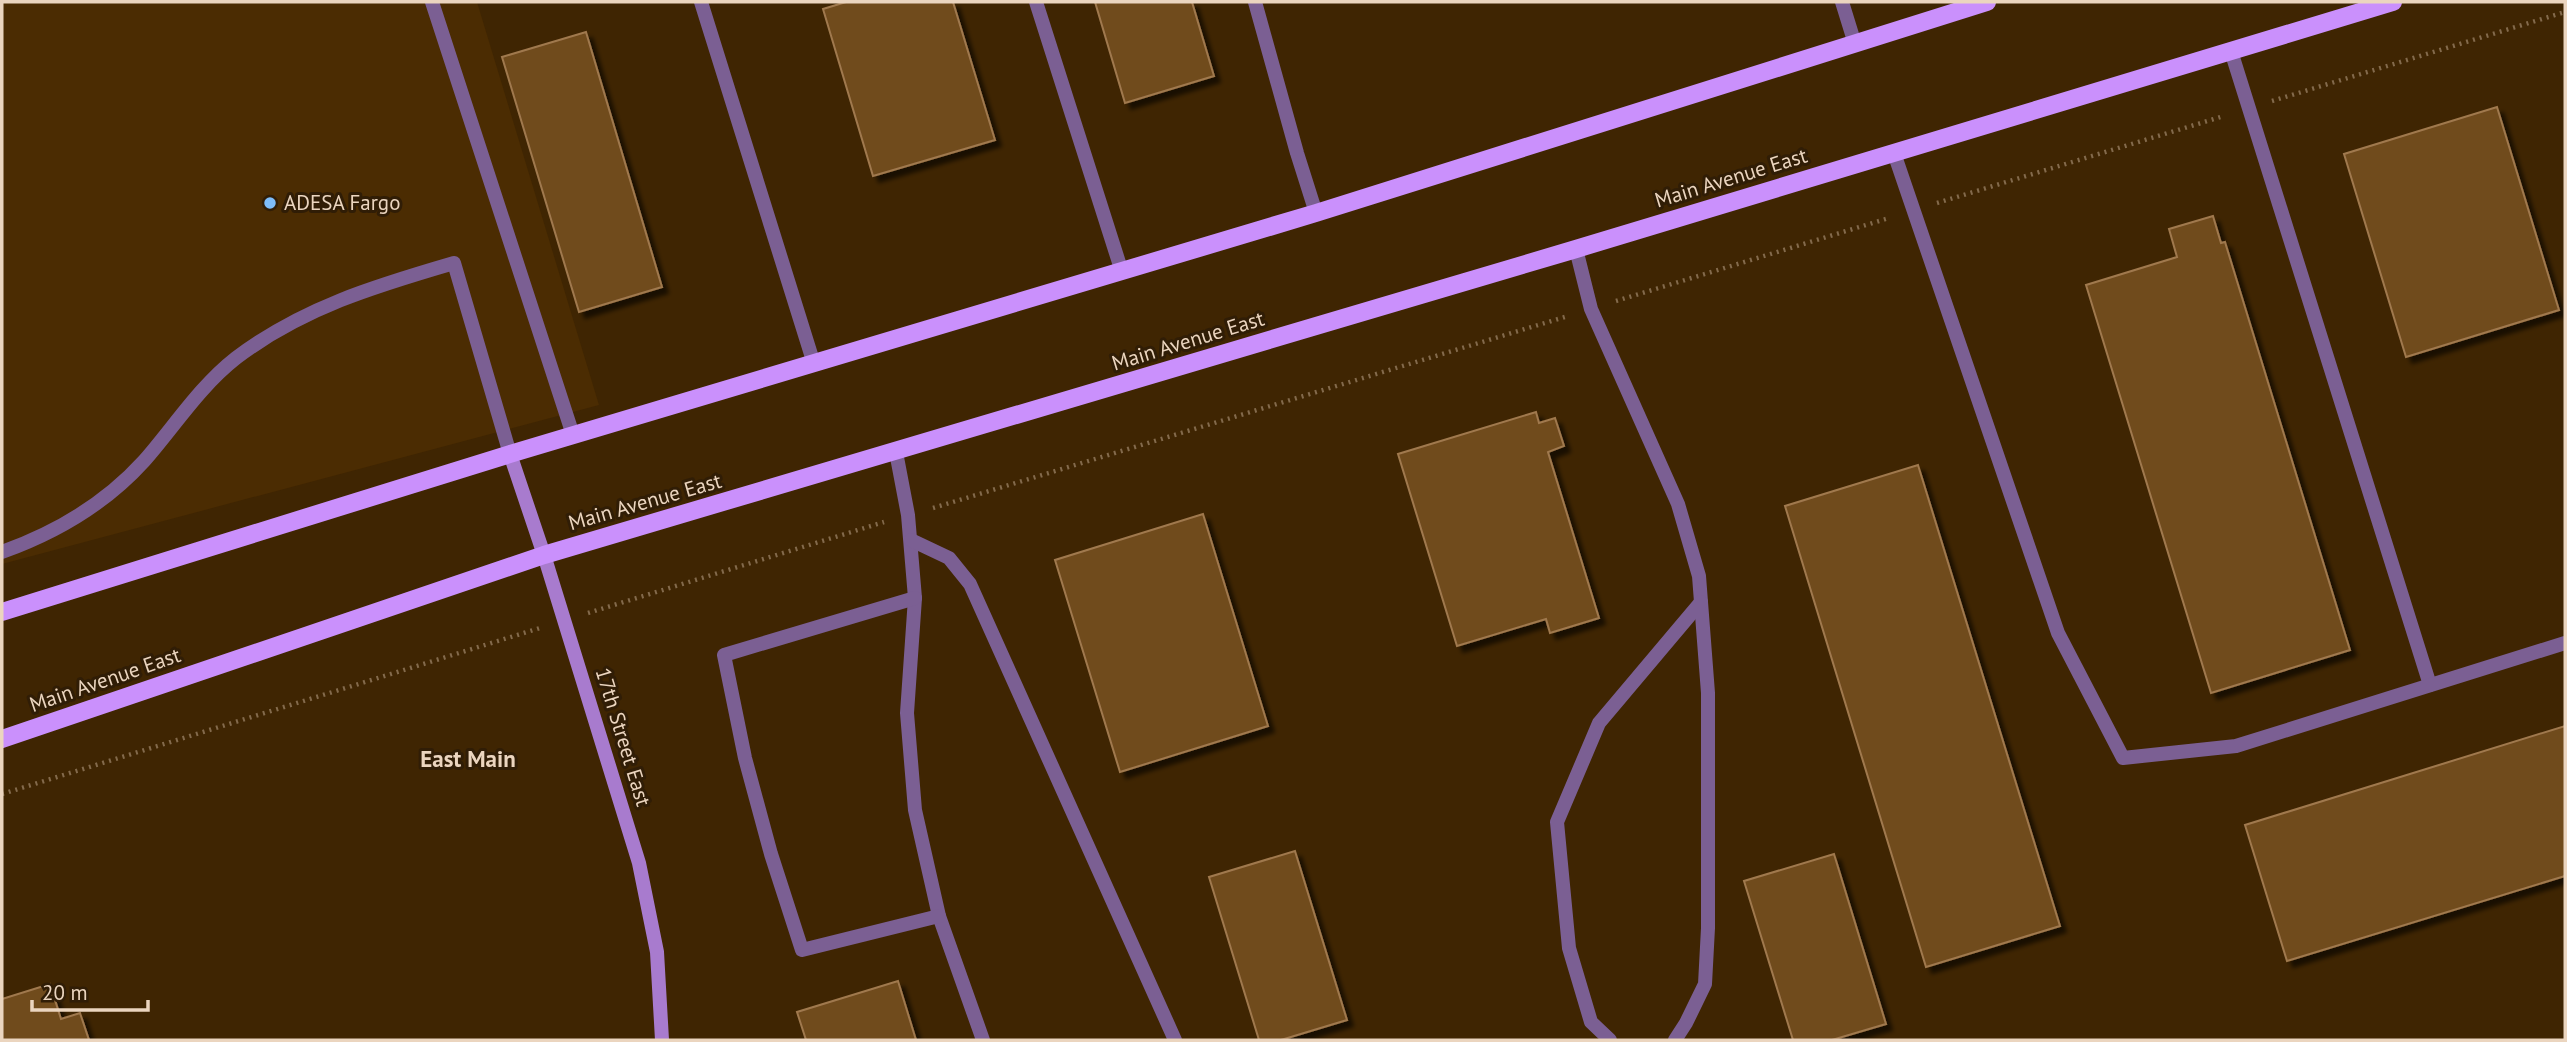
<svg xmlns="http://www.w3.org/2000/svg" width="2567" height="1042" viewBox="0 0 2567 1042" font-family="'PT Sans',sans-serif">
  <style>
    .built { fill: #4b2c02 }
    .building { fill: #704b1f; stroke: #a0794e; stroke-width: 2; filter: url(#shadow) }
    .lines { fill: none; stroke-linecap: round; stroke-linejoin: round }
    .path { stroke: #836a4c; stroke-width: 4.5; stroke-dasharray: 2 5; stroke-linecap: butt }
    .lane { stroke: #7b5f93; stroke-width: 14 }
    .secondary { stroke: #a87bce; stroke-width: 14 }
    .primary { stroke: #ca90fc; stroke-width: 18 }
    .poi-dot { fill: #7ebdf9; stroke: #301d06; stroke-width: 2.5 }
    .labels { text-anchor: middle; stroke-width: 6; stroke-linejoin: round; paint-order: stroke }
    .street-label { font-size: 21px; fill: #ebd5bf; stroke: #301d06 }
    .poi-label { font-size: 21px; fill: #ebd5bf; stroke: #301d06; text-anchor: start }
    .neighbourhood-label { font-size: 23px; font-weight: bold; fill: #ebd5bf; stroke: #301d06 }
  </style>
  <defs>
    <filter id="shadow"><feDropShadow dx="6" dy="6" stdDeviation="2" flood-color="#0009"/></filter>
  </defs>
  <rect width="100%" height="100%" fill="#3f2502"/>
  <polygon class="built" points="2,2 477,2 599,405 2,564"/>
  <g class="building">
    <polygon points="846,2 953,2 995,140 873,176 823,9"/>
    <polygon points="1095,2 1192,2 1214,76 1125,103"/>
    <polygon points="586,32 662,287 579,312 502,57"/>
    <polygon points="2497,107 2559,310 2406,357 2344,154"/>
    <polygon points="2213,216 2221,243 2225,242 2350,650 2211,693 2086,285 2177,257 2169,229"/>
    <polygon points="1536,412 1539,423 1555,418 1564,446 1548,452 1599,618 1550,633 1546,619 1457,646 1398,454"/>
    <polygon points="1918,465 2060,926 1926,967 1785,506"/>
    <polygon points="1203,514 1268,726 1120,772 1055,560"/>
    <polygon points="2565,726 2565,876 2287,961 2245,825"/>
    <polygon points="1295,851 1347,1020 1281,1040 1259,1040 1209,877"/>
    <polygon points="1834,854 1886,1024 1832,1040 1793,1040 1744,881"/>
    <polygon points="898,981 916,1040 806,1040 797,1012"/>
    <polygon points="50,984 61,1019 80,1013 89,1040 2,1040 2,999"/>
  </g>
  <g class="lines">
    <g class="path">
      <polyline points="2272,101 2565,12"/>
      <polyline points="1937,203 2224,116"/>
      <polyline points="1616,301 1889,218"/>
      <polyline points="933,508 1568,316"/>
      <polyline points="588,613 884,522"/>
      <polyline points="2,794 540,628"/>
    </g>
    <g class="lane">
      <polyline points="432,2 573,435"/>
      <polyline points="701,2 814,364"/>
      <polyline points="1036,2 1122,272"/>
      <polyline points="1255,2 1297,153 1316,213"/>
      <polyline points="1842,2 1855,44"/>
      <polyline points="2231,51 2430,685"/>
      <polyline points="1894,153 2058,633 2123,758 2236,746 2565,643"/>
      <polyline points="1576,249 1591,309 1678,504 1699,576 1708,693 1708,928 1705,984 1686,1023 1675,1040"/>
      <polyline points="896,452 908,515 915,598 907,713 915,810 939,916 983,1040"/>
      <polyline points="911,540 949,558 970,584 1175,1040"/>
      <path d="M2 552C55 533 106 503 144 461 174 427 199 387 236 358 302 308 375 286 454 263L510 454"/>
      <polyline points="915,598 724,655 745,758 771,854 802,950 939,916"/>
      <polyline points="1610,1040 1591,1022 1569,948 1557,822 1599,723 1701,602"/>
    </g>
    <polyline class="secondary" points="510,454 544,555 639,863 657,952 662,1040"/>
    <g class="primary">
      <polyline points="2,612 510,454 1316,213 1987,2"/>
      <polyline points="2,739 544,555 1576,249 2393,2"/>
    </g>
  </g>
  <circle class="poi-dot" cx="270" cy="203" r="7"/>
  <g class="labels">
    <g class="street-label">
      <text transform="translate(1731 178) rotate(-17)" y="7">Main Avenue East</text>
      <text transform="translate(1188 341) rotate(-17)" y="7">Main Avenue East</text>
      <text transform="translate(645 502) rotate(-16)" y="7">Main Avenue East</text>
      <text transform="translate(105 680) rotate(-19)" y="7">Main Avenue East</text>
      <text transform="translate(623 737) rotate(73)" y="7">17th Street East</text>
    </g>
    <g class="poi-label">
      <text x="284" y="210">ADESA Fargo</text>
    </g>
    <g class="neighbourhood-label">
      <text x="468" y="767">East Main</text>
    </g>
  </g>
  <rect width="2567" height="1042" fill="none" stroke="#ebd5bf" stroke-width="7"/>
  <path d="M32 1000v10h116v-10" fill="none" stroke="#ebd5bf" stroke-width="3.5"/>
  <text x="42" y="1000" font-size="21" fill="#ebd5bf" stroke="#301d06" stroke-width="5" paint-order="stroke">20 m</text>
</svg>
